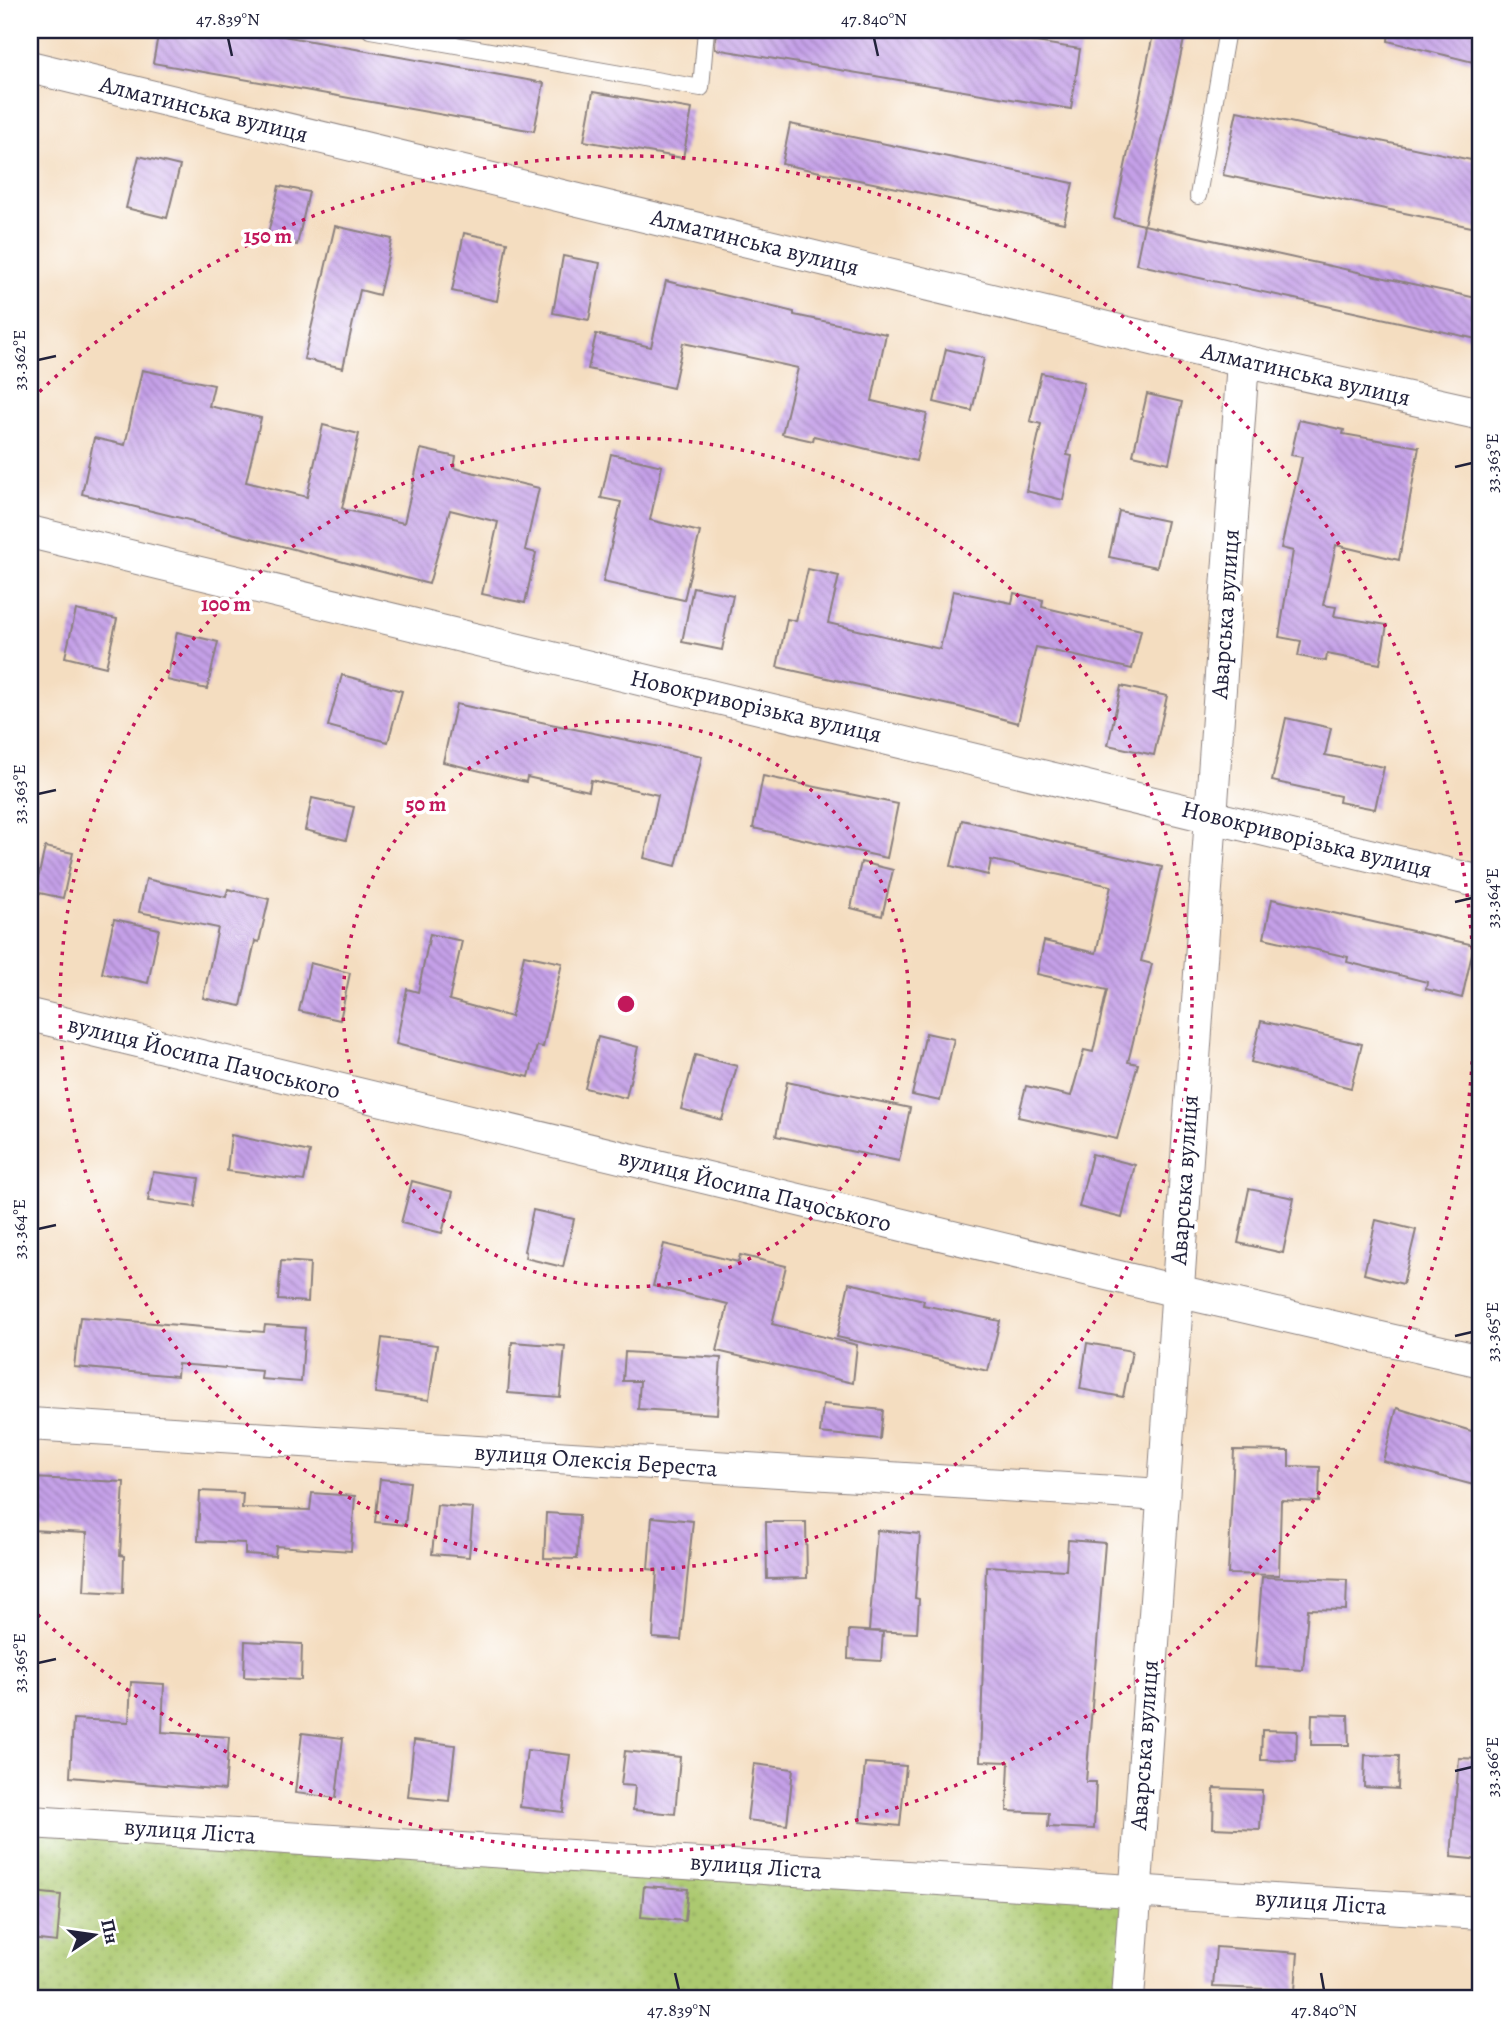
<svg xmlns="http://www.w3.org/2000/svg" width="1511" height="2029" viewBox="0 0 1511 2029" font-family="Alegreya,serif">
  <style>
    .garden { fill: url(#garden-dots); stroke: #677656; stroke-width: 2 }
    .building { fill: url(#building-back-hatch) }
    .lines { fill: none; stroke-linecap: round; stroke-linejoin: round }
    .lane-casing { stroke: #8b807e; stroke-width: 18 }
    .street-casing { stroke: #8b807e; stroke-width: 34 }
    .lane { stroke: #fff; stroke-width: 16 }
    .street { stroke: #fff; stroke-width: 32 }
    .ticks { fill: none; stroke: #22223b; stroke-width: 2.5 }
    .ring { fill: none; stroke: #c2185b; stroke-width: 3.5; stroke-dasharray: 3.5 7 }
    .labels { text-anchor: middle; stroke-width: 7; stroke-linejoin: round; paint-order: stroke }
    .street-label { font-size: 24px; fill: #22223b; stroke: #fff }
    .centre { fill: #c2185b; stroke: #fff; stroke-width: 3.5 }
    .ring-label { font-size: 21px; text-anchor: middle; font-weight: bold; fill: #c2185b; stroke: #fff; stroke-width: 7; stroke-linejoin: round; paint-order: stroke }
    .neatline { fill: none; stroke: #22223b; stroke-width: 2.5 }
    .ticks-label { font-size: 18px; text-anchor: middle; fill: #22223b }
  </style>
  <defs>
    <pattern id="garden-dots" width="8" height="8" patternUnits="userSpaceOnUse" patternTransform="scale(1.75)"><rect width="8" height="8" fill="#acc970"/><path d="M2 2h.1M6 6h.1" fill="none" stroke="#94ac62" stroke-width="1.8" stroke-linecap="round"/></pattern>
    <pattern id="building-back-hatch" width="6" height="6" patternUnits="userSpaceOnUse" patternTransform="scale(1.75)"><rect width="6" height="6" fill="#c5a0e8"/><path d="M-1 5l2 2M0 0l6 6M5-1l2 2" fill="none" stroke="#a082bd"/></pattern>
  </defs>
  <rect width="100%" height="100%" fill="#fff"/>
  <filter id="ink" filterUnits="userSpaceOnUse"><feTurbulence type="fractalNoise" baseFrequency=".0143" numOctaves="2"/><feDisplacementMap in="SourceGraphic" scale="14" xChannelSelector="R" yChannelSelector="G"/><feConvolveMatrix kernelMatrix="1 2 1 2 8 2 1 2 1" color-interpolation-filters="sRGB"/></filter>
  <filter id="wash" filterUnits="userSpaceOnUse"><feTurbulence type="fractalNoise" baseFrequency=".00686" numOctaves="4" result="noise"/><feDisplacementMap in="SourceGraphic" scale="28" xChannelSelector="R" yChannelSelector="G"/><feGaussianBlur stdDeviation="1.57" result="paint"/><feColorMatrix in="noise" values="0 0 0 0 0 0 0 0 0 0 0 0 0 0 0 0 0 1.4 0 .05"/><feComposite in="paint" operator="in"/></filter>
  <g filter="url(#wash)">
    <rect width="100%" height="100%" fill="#f4ddc0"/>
    <polygon class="garden" points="30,1822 1134,1890 1128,1999 30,1999"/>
    <g id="blocks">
      <g class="building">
        <polygon points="159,30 250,30 544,83 534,131 153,63"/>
        <polygon points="716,30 961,30 1080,49 1071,109 715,49"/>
        <polygon points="1154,30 1186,30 1144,225 1114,218"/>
        <polygon points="1389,30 1481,30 1481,64 1388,41"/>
        <polygon points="593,92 692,109 683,158 584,141"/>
        <polygon points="1237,111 1481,162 1481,229 1223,175"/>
        <polygon points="790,124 1073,183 1064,223 782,164"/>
        <polygon points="139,156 180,166 167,218 126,208"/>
        <polygon points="279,186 309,192 297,245 267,238"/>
        <polygon points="1144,225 1481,299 1481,340 1136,264"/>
        <polygon points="335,226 392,239 379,295 360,290 343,368 304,359"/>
        <polygon points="464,233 507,242 497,301 452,291"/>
        <polygon points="563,256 600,263 589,320 553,313"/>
        <polygon points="666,281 794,312 794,315 886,334 872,401 927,414 916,461 814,436 813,441 782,434 798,368 683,343 673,388 588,369 596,334 651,347"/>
        <polygon points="946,349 984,358 972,411 934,402"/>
        <polygon points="142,370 214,385 209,406 261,418 246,482 307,497 323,425 359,434 342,508 346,510 404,523 421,449 456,457 454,468 539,488 525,550 536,553 525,603 482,594 498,522 450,510 429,584 193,523 193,521 82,494 94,438 125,445"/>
        <polygon points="1041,373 1084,382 1067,455 1072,456 1063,500 1026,491 1041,424 1030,421"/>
        <polygon points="1147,394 1182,402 1169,463 1133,455"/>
        <polygon points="1299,420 1344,430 1343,434 1419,447 1399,560 1336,545 1323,605 1336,607 1334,616 1387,625 1380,664 1327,654 1326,661 1298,656 1301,641 1279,637 1293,551 1281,548 1302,457 1291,455"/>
        <polygon points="611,454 662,466 650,520 700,532 684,600 603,582 621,502 601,498"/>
        <polygon points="1119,511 1167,521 1157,567 1109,557"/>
        <polygon points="808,569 839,576 828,623 940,649 953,591 1012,603 1014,593 1043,600 1042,607 1141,630 1132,669 1036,647 1018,723 959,707 777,667 787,619 796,621"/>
        <polygon points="693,587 733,595 722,650 682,642"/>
        <polygon points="76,610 117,619 106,667 65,657"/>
        <polygon points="177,632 218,642 207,689 167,680"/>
        <polygon points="342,675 402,691 388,742 328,726"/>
        <polygon points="1121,686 1167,696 1154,755 1108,745"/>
        <polygon points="456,704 702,756 676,866 644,858 658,795 591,780 589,791 527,777 526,782 443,762"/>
        <polygon points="1286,718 1331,728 1325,755 1384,767 1375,809 1339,802 1340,796 1272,781"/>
        <polygon points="763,776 898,804 887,858 753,828"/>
        <polygon points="312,798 354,807 346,840 305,830"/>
        <polygon points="962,820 1162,867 1141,961 1152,964 1128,1062 1138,1064 1117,1139 1018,1117 1026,1086 1071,1096 1084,1050 1093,1052 1107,990 1037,974 1044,941 1096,953 1111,886 991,860 988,875 951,866"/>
        <polygon points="45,847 73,853 63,898 35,892"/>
        <polygon points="861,862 893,870 882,916 851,908"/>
        <polygon points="146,879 226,897 228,889 269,899 259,942 255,941 241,1006 203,998 218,928 139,912"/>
        <polygon points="1272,899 1474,945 1462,998 1426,989 1427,982 1347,962 1348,957 1264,938"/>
        <polygon points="114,919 159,929 148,983 102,973"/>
        <polygon points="430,934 462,941 449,1000 511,1017 524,955 562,963 543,1047 537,1046 529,1077 396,1044 407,989 418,992"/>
        <polygon points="310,963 350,973 340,1020 299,1011"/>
        <polygon points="1261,1021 1362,1044 1351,1088 1251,1062"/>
        <polygon points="926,1033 954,1039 940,1101 912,1095"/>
        <polygon points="598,1037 638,1047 626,1098 585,1088"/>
        <polygon points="695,1055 737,1066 722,1120 681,1109"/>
        <polygon points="787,1082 910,1108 899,1161 776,1136"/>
        <polygon points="231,1135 310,1152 304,1181 227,1171"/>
        <polygon points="1092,1154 1135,1165 1122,1218 1079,1207"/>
        <polygon points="153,1172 199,1178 195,1207 148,1201"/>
        <polygon points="412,1181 453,1192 442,1233 401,1223"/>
        <polygon points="1249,1189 1294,1198 1283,1253 1238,1243"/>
        <polygon points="533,1210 574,1219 563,1267 525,1258 526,1252 524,1251"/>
        <polygon points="1376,1220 1416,1230 1403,1284 1364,1274"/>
        <polygon points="664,1244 738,1262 740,1255 786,1266 772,1324 857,1345 853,1383 717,1351 728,1304 653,1286"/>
        <polygon points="281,1261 310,1263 308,1302 278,1300"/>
        <polygon points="849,1283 924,1300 923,1305 1000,1321 988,1371 837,1337"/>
        <polygon points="80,1317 264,1332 265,1325 305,1328 301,1382 261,1379 262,1371 178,1364 177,1376 74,1367"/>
        <polygon points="382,1338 437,1345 429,1400 375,1393"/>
        <polygon points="512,1342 565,1346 560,1397 508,1393"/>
        <polygon points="1087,1343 1132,1351 1123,1397 1080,1389"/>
        <polygon points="625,1352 721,1358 717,1414 638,1409 640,1381 623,1381"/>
        <polygon points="823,1404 883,1410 880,1439 820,1433"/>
        <polygon points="1397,1408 1481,1434 1481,1487 1383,1461"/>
        <polygon points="1234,1450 1289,1451 1289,1466 1320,1467 1319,1502 1281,1500 1279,1575 1228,1574"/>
        <polygon points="30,1478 124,1482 120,1555 124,1556 123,1593 84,1591 87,1533 30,1530"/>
        <polygon points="380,1479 410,1482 405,1525 375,1522"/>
        <polygon points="200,1491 243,1493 242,1508 310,1510 312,1493 355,1496 351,1551 276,1546 275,1556 245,1554 245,1543 198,1541"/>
        <polygon points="437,1505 473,1508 469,1557 432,1554"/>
        <polygon points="546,1513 579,1515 577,1559 544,1558"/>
        <polygon points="652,1517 693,1521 681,1640 653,1638 657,1570 648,1569"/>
        <polygon points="766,1522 806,1522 807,1578 767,1579"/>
        <polygon points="877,1530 920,1534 915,1598 919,1599 917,1633 869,1631"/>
        <polygon points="1068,1540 1105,1543 1086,1782 1096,1782 1094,1829 1048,1827 1049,1813 1007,1811 1009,1762 980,1761 986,1566 1066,1570"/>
        <polygon points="1262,1577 1347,1580 1346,1610 1308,1609 1303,1670 1255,1667"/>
        <polygon points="849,1630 883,1632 881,1661 848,1659"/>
        <polygon points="245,1641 302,1644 301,1680 244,1677"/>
        <polygon points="131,1682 164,1684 162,1732 229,1737 225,1790 70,1777 73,1719 129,1722"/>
        <polygon points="1312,1714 1348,1715 1349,1745 1311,1745"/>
        <polygon points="1262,1730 1297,1731 1296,1761 1261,1760"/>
        <polygon points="302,1733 343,1738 336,1798 295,1793"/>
        <polygon points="414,1740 455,1745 449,1801 408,1797"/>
        <polygon points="527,1750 570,1755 563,1812 520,1807"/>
        <polygon points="625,1751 680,1757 675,1814 633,1810 635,1786 621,1785"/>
        <polygon points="1365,1755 1399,1756 1398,1789 1364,1787"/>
        <polygon points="1459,1758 1481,1759 1481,1860 1451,1857"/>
        <polygon points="865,1763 906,1766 900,1826 860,1822"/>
        <polygon points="754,1764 793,1769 787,1825 747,1820"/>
        <polygon points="1214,1788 1262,1790 1260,1830 1213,1828"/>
        <polygon points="644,1886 688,1889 685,1921 641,1917"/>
        <polygon points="33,1892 61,1895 57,1942 30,1939"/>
        <polygon points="1216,1947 1298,1953 1295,1990 1213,1987"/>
      </g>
    </g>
  </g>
  <g filter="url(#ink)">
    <use href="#blocks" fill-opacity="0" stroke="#8b807e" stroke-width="2"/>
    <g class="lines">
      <g class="lane-casing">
        <g id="lane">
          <polyline points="370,30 701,88 706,30"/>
          <polyline points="1198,196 1227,30"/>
        </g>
      </g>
      <g class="street-casing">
        <g id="street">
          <polyline points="30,67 1243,361 1481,414"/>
          <polyline points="30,532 1481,882"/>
          <polyline points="30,1015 1177,1291 1481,1361"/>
          <polyline points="30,1424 1162,1495"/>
          <polyline points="30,1822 1481,1913"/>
          <polyline points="1128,1999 1243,361"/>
        </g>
      </g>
      <use href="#lane" class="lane"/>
      <use href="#street" class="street"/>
    </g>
  </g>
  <path class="ticks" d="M228 38 232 56M874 38 878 56M38 360 56 356M1455 467 1472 463M38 794 56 790M1455 902 1472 898M38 1229 56 1225M1455 1336 1472 1332M38 1663 56 1659M1455 1771 1472 1767M675 1973 679 1990M1321 1973 1324 1990"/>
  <g class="ring">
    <circle cx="626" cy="1004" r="283"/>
    <circle cx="626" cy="1004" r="566"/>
    <path d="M32 399A848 848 0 1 1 32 1609"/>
  </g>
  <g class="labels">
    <g class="street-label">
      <text transform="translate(204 109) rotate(14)" y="8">Алматинська вулиця</text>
      <text transform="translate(755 242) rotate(14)" y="8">Алматинська вулиця</text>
      <text transform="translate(1306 374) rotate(13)" y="8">Алматинська вулиця</text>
      <text transform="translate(1225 614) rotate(-86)" y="8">Аварська вулиця</text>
      <text transform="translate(756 706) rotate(13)" y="8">Новокриворізька вулиця</text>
      <text transform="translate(1307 839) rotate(14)" y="8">Новокриворізька вулиця</text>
      <text transform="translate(204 1057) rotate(14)" y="8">вулиця Йосипа Пачоського</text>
      <text transform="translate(1184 1180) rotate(-86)" y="8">Аварська вулиця</text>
      <text transform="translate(755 1190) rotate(14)" y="8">вулиця Йосипа Пачоського</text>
      <text transform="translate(596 1460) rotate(4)" y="8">вулиця Олексія Береста</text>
      <text transform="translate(1144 1745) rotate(-86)" y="8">Аварська вулиця</text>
      <text transform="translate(190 1831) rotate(4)" y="8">вулиця Ліста</text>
      <text transform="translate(756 1866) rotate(4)" y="8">вулиця Ліста</text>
      <text transform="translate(1321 1902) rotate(4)" y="8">вулиця Ліста</text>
    </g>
  </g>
  <circle cx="626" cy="1004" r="10" class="centre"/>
  <g class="ring-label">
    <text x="268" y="243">150 m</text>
    <text x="226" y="611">100 m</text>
    <text x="426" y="811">50 m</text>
  </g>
  <rect width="1511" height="2029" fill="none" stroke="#fff" stroke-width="77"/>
  <g transform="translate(94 1935) rotate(77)" stroke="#ffffff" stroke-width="5" paint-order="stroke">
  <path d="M0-5L12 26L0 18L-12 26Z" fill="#22223b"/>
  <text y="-10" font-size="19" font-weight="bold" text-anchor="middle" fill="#22223b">Пн</text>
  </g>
  <rect x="38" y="38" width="1434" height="1952" class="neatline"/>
  <g class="ticks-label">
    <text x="228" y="25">47.839°N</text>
    <text x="874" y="25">47.840°N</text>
    <text transform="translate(19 360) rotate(-90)" y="6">33.362°E</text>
    <text transform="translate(1492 463) rotate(-90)" y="6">33.363°E</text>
    <text transform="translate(19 794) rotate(-90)" y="6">33.363°E</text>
    <text transform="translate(1492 898) rotate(-90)" y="6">33.364°E</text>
    <text transform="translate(19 1229) rotate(-90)" y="6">33.364°E</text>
    <text transform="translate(1492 1332) rotate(-90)" y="6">33.365°E</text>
    <text transform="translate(19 1663) rotate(-90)" y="6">33.365°E</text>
    <text transform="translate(1492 1767) rotate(-90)" y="6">33.366°E</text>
    <text x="679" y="2016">47.839°N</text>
    <text x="1324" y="2016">47.840°N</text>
  </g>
</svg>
